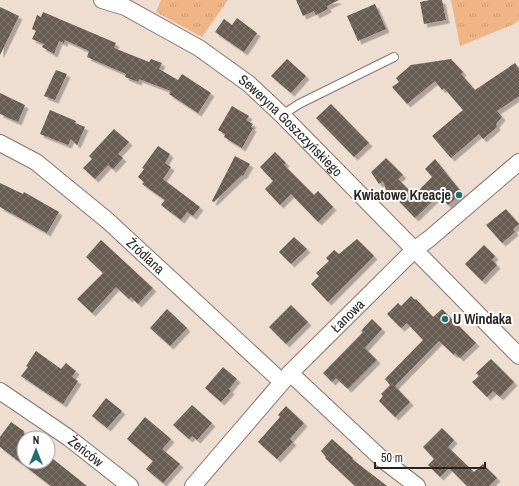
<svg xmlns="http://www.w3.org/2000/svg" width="519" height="486" viewBox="0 0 519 486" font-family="'Archivo Narrow',sans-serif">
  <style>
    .grass { fill: url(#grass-tufts) }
    .building { fill: url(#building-cross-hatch); filter: url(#shadow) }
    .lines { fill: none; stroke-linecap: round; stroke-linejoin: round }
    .service-casing { stroke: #85766b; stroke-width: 10 }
    .minor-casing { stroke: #85766b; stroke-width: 18 }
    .service { stroke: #fff; stroke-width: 8 }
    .minor { stroke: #fff; stroke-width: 16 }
    .poi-dot { fill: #246d77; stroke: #fff; stroke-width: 1.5 }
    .labels { text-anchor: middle; stroke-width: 4; stroke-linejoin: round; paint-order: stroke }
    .street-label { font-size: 14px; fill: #29231f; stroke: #fff }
    .poi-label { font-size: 14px; font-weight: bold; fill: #29231f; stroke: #fff; text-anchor: end }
  </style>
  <defs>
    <pattern id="grass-tufts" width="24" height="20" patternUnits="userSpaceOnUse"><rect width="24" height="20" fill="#f0b587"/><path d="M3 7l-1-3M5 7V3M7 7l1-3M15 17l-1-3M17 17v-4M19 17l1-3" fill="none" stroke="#ce9b74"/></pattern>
    <pattern id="building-cross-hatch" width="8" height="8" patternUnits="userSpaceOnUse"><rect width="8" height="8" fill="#695b51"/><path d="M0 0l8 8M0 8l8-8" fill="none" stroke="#7e746c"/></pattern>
    <filter id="shadow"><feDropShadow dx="3.5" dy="3.5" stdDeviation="0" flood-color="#0004"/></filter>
  </defs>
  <rect width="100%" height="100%" fill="#eeddd1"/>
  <g class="grass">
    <polygon points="161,0 228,0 202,37 156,12"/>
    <polygon points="451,0 519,0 519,20 514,24 460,46"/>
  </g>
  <g class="building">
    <polygon points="296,0 339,0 327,6 328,9 316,15 314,11 303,16"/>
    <polygon points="430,0 442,0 446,20 424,24 420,2"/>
    <polygon points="375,4 386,29 358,41 347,16"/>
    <polygon points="0,7 19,16 0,55"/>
    <polygon points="43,12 116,43 114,48 149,62 151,59 162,63 159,69 178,80 182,74 211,93 198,113 169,94 171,91 139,79 138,82 125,77 126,74 87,57 89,51 65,40 64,43 59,41 54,54 42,47 44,44 32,39 36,31 32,29 37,15 41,17"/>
    <polygon points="237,18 257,33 244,52 215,32 224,19 232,25"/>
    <polygon points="287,59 306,76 291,93 271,76"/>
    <polygon points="451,59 463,72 461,74 475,90 515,63 519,69 519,96 497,111 502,117 496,124 497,127 483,139 479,134 451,158 432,136 463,110 444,88 442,90 435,81 407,104 392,87 399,82 396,78 411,65"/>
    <polygon points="56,70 67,74 55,100 44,96"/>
    <polygon points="0,93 25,105 18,122 0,114"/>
    <polygon points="331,104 369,143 354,157 316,118"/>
    <polygon points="232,106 249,116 246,120 253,124 251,127 253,128 242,148 224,137 225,134 218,130"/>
    <polygon points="50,110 76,121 75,123 85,127 77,145 71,139 68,145 40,134"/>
    <polygon points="114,129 129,142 118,154 123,158 113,169 108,165 95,179 83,168 92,159 89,156"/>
    <polygon points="158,146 170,154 165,163 171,167 163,179 200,207 193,216 187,212 181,220 161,205 165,200 142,184 144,182 138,177 144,169 142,168"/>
    <polygon points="275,152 286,163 284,165 314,195 318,191 333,207 318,222 291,194 280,205 265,189 273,181 260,167"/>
    <polygon points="235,156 250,164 243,176 242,175 214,202 212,201"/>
    <polygon points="386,158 403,175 398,179 414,195 432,177 425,169 435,159 462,193 448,205 439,195 415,218 393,195 389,199 383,181 379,184 371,172"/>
    <polygon points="0,183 23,194 24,192 59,212 47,233 0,207"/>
    <polygon points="506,209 519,224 513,229 515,232 502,243 486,225"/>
    <polygon points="294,237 307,249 291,264 279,252"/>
    <polygon points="357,239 374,256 328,302 311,284 319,276 316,273 329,261 326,258 334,250 339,254"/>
    <polygon points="101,240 153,288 138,304 131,297 129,299 116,287 92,313 77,299 103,273 86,257"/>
    <polygon points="484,245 495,256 492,260 497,265 482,281 465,264"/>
    <polygon points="411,296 415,300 416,299 433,317 442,309 476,343 460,358 455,353 454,355 439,341 395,386 410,402 395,417 379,401 383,396 381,394 390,385 385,379 423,340 407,323 401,328 387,314 398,303 401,306"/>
    <polygon points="291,305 308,322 286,344 269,327"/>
    <polygon points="167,309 187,328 170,346 150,328"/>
    <polygon points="372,319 382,329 365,348 377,360 348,389 336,378 332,382 323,373 363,332 361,331"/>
    <polygon points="36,351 61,369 66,363 76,371 72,377 78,381 63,404 21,376 28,367 26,366"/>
    <polygon points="491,359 514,382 500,397 493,391 487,397 472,382 479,376 476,373"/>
    <polygon points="223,367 237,379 229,389 231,391 221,402 205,388"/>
    <polygon points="106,398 122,411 107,428 92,416"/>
    <polygon points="192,405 212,423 197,440 192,436 189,439 173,425"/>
    <polygon points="286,406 304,423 290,439 293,442 277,459 258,442 280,417 278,415"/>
    <polygon points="145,417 171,439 162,449 180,464 163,483 146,469 153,461 127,439"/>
    <polygon points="11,422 24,431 24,462 48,462 48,455 87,486 51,486 0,447 0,437"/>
    <polygon points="442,428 454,440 448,447 474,472 483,464 497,478 489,486 467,486 449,468 440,477 428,465 434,459 423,447"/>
    <polygon points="332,439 353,458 352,459 387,486 355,486 325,458 326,457 321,451"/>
  </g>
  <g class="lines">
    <g class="service-casing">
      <polyline id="service" points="282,115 299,104 394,57"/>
    </g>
    <g class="minor-casing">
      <g id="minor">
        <path id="s1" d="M102 0 125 7 199 48 249 84 282 115 519 356"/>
        <path id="s2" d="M0 143 36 162 108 221 282 382"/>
        <polyline points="290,373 383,460 417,486"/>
        <path id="s3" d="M0 391 69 438 130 486"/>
        <path id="s4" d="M193 486 290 373 414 250 429 239 519 162"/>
      </g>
    </g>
    <use href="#service" class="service"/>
    <use href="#minor" class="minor"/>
  </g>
  <g class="poi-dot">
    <circle cx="459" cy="195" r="4"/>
    <circle cx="445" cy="319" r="4"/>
  </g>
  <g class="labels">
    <g class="street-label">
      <text dy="5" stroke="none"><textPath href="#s1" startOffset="229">Seweryna Goszczyńskiego</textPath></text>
      <text dy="5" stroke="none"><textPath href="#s2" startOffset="185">Źródlana</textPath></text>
      <text dy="5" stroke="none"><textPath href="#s4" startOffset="230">Łanowa</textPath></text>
      <text dy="5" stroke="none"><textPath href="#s3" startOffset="105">Żeńców</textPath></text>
    </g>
    <g class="poi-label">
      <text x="451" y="200">Kwiatowe Kreacje</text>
      <text x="453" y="324" text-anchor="start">U Windaka</text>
    </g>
  </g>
  <g transform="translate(36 450)"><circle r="19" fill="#ffffff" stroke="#a9a7a5"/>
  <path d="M0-3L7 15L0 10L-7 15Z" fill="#246d77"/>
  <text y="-6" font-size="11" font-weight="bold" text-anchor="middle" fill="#29231f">N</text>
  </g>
  <path d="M375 462v6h110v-6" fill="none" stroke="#29231f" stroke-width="2"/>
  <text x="381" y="462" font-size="12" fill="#29231f" stroke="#ffffff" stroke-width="3" paint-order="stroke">50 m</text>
</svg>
